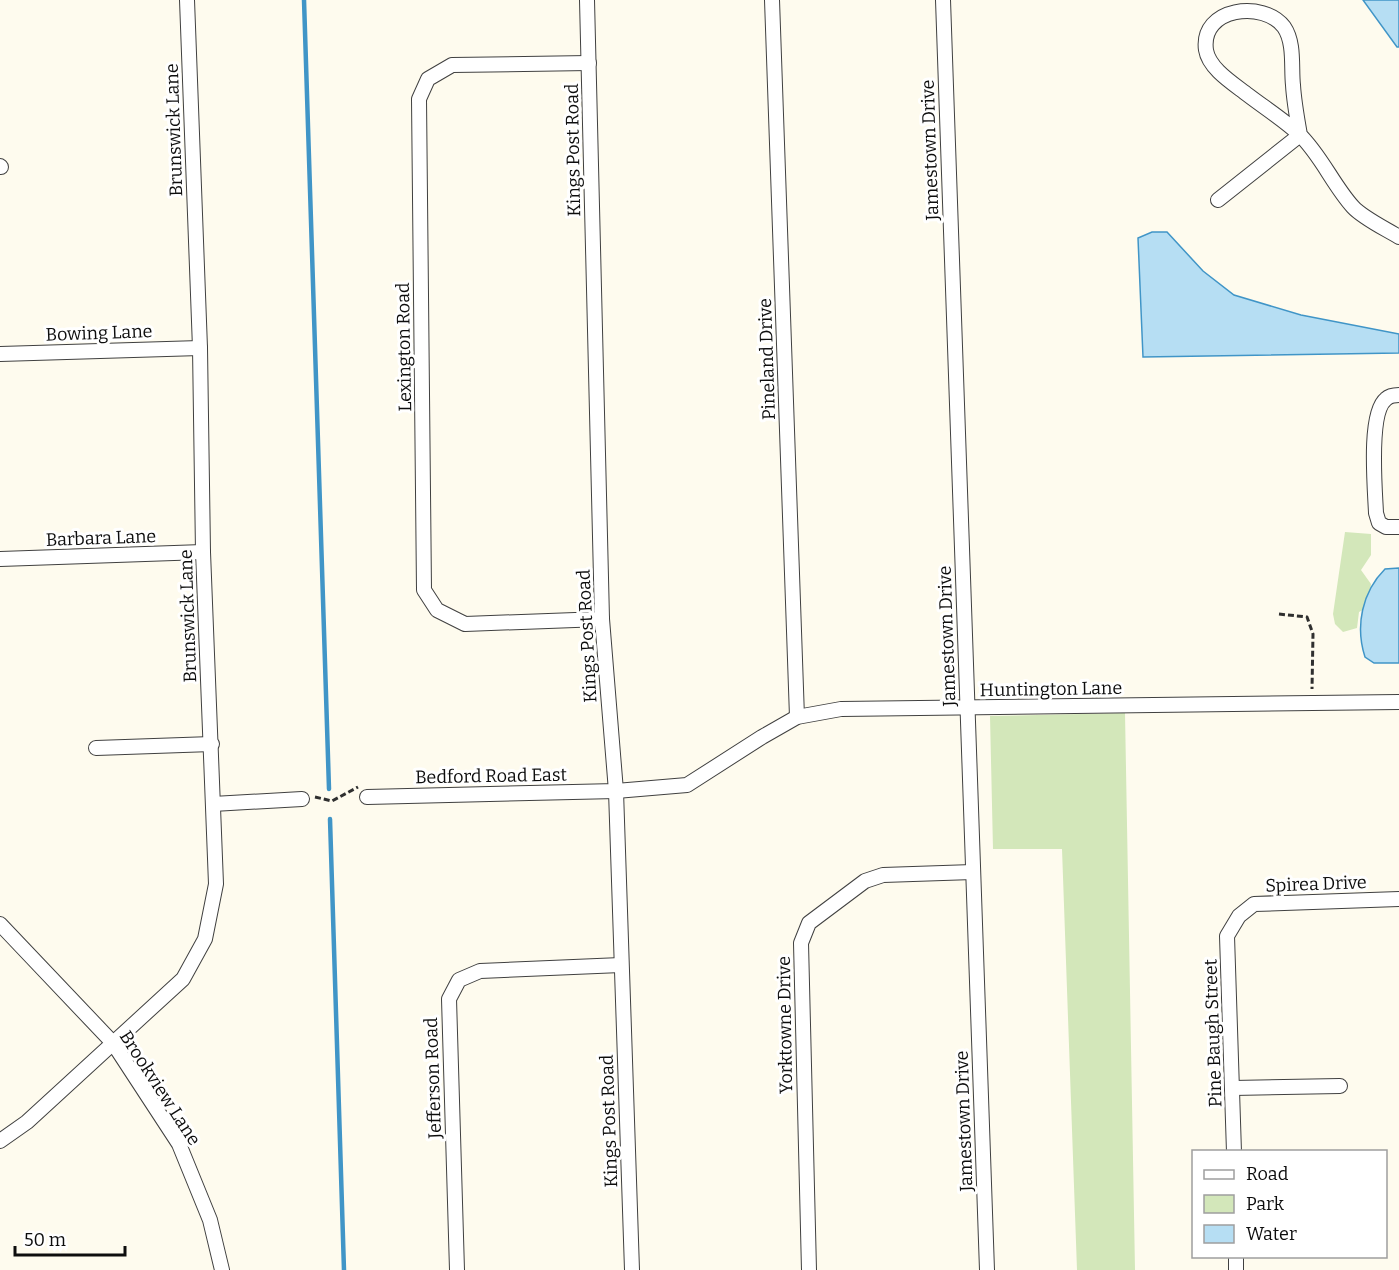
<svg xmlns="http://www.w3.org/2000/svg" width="1399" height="1270" viewBox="0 0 1399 1270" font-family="Bitter,serif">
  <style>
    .green { fill: #d3e7ba }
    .water { fill: #b6def3; stroke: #4095c7; stroke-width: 1.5 }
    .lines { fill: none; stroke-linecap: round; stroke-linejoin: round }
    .stream { stroke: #4095c7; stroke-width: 4.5 }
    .minor-casing { stroke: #404040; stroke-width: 16 }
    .path { stroke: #2f2f2f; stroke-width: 3; stroke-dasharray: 6 3; stroke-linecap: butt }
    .minor { stroke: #fff; stroke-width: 14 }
    .labels { text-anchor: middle; stroke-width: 6; stroke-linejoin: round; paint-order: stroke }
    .street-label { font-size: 18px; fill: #0d0d0d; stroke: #fff }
  </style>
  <rect width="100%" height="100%" fill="#fefbee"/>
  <g class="green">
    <polygon points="1345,532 1371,534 1371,555 1361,570 1371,584 1368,607 1359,612 1357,628 1343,632 1335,624 1333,614"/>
    <polygon points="1125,713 1135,1270 1077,1270 1062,849 993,849 990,716"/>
  </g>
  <g class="water">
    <polygon points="1363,0 1399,0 1399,47 1397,47"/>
    <polygon points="1152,232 1167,232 1203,271 1234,295 1301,315 1399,334 1399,353 1143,357 1138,238"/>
    <path d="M1399 568V663H1374L1365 657C1355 626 1362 592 1385 569Z"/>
  </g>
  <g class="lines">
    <g class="stream">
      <polyline points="304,0 329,789"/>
      <polyline points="330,819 344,1270"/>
    </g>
    <g class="minor-casing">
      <g id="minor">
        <polyline points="587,0 602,619 616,791 632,1270"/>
        <polyline points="772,0 797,717"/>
        <polyline points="943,0 987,1270"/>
        <polyline points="589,63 452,65 428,79 419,99 424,590 437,610 465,624 602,619"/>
        <path d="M1300 135C1297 118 1294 102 1293 85 1291 68 1295 43 1284 27 1264 0 1200 7 1206 50 1209 69 1234 84 1248 95 1265 108 1284 120 1299 134 1321 155 1333 185 1353 207 1363 218 1386 229 1399 237"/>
        <polyline points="0,166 1,167"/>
        <polyline points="1218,200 1300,135"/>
        <polyline points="0,354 200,348"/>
        <path d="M1399 395C1394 395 1389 396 1386 399 1368 413 1375 489 1376 513L1379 523 1386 527H1399"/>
        <polyline points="0,559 203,552"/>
        <polyline points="96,748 212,744"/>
        <polyline points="367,797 616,791 687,785 762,737 797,717 841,709 1399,702"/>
        <polyline points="213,804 302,799"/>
        <polyline points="0,924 113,1043 179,1144 210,1220 222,1270"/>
        <polyline points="1233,1088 1340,1086"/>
        <polyline points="0,1141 27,1122 183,979 205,939 216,884 203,552 200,348 187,0"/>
        <polyline points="1234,1152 1227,936 1239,916 1254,904 1399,899"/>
        <polyline points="1236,1256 1236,1270"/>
        <polyline points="457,1270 449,999 459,980 480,971 621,965"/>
        <polyline points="809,1270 801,943 809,923 865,881 883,875 973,872"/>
      </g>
    </g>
    <g class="path">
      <polyline points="1279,614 1307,617 1313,634 1312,689"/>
      <polyline points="315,797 332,801 358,787"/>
    </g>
    <use href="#minor" class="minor"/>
  </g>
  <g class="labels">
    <g class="street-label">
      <text transform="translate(174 130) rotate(-92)" y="6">Brunswick Lane</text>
      <text transform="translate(573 150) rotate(-91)" y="6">Kings Post Road</text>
      <text transform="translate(930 150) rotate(-92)" y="6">Jamestown Drive</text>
      <text transform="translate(99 333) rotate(-2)" y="6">Bowing Lane</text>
      <text transform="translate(404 347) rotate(-91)" y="6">Lexington Road</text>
      <text transform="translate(767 359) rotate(-92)" y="6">Pineland Drive</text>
      <text transform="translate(101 538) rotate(-2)" y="6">Barbara Lane</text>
      <text transform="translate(188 616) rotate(-92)" y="6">Brunswick Lane</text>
      <text transform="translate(587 636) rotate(-93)" y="6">Kings Post Road</text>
      <text transform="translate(947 636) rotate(-92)" y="6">Jamestown Drive</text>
      <text transform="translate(1051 689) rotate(-1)" y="6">Huntington Lane</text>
      <text transform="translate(491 776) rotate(-1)" y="6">Bedford Road East</text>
      <text transform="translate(1316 884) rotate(-2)" y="6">Spirea Drive</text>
      <text transform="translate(785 1025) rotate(-91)" y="6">Yorktowne Drive</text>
      <text transform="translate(1213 1033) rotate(-92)" y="6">Pine Baugh Street</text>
      <text transform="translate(433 1078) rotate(-92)" y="6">Jefferson Road</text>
      <text transform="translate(160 1088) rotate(57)" y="6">Brookview Lane</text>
      <text transform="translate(609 1121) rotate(-92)" y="6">Kings Post Road</text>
      <text transform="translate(964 1121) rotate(-92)" y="6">Jamestown Drive</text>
    </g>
  </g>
  <rect x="1192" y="1150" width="195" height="108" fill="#ffffff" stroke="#9e9e9e" stroke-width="1.5"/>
  <rect x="1204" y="1170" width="30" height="9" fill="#ffffff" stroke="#9e9e9e" stroke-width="1.5"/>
  <text x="1246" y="1180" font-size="18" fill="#0d0d0d">Road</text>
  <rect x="1204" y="1195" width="30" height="18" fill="#d3e7ba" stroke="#9e9e9e" stroke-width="1.5"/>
  <text x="1246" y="1210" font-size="18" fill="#0d0d0d">Park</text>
  <rect x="1204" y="1225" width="30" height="18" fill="#b6def3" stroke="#9e9e9e" stroke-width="1.5"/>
  <text x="1246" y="1240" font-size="18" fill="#0d0d0d">Water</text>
  <path d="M15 1246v9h110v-9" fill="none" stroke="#0d0d0d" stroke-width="3"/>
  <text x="24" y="1246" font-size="18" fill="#0d0d0d" stroke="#ffffff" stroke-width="4.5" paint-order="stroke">50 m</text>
</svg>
